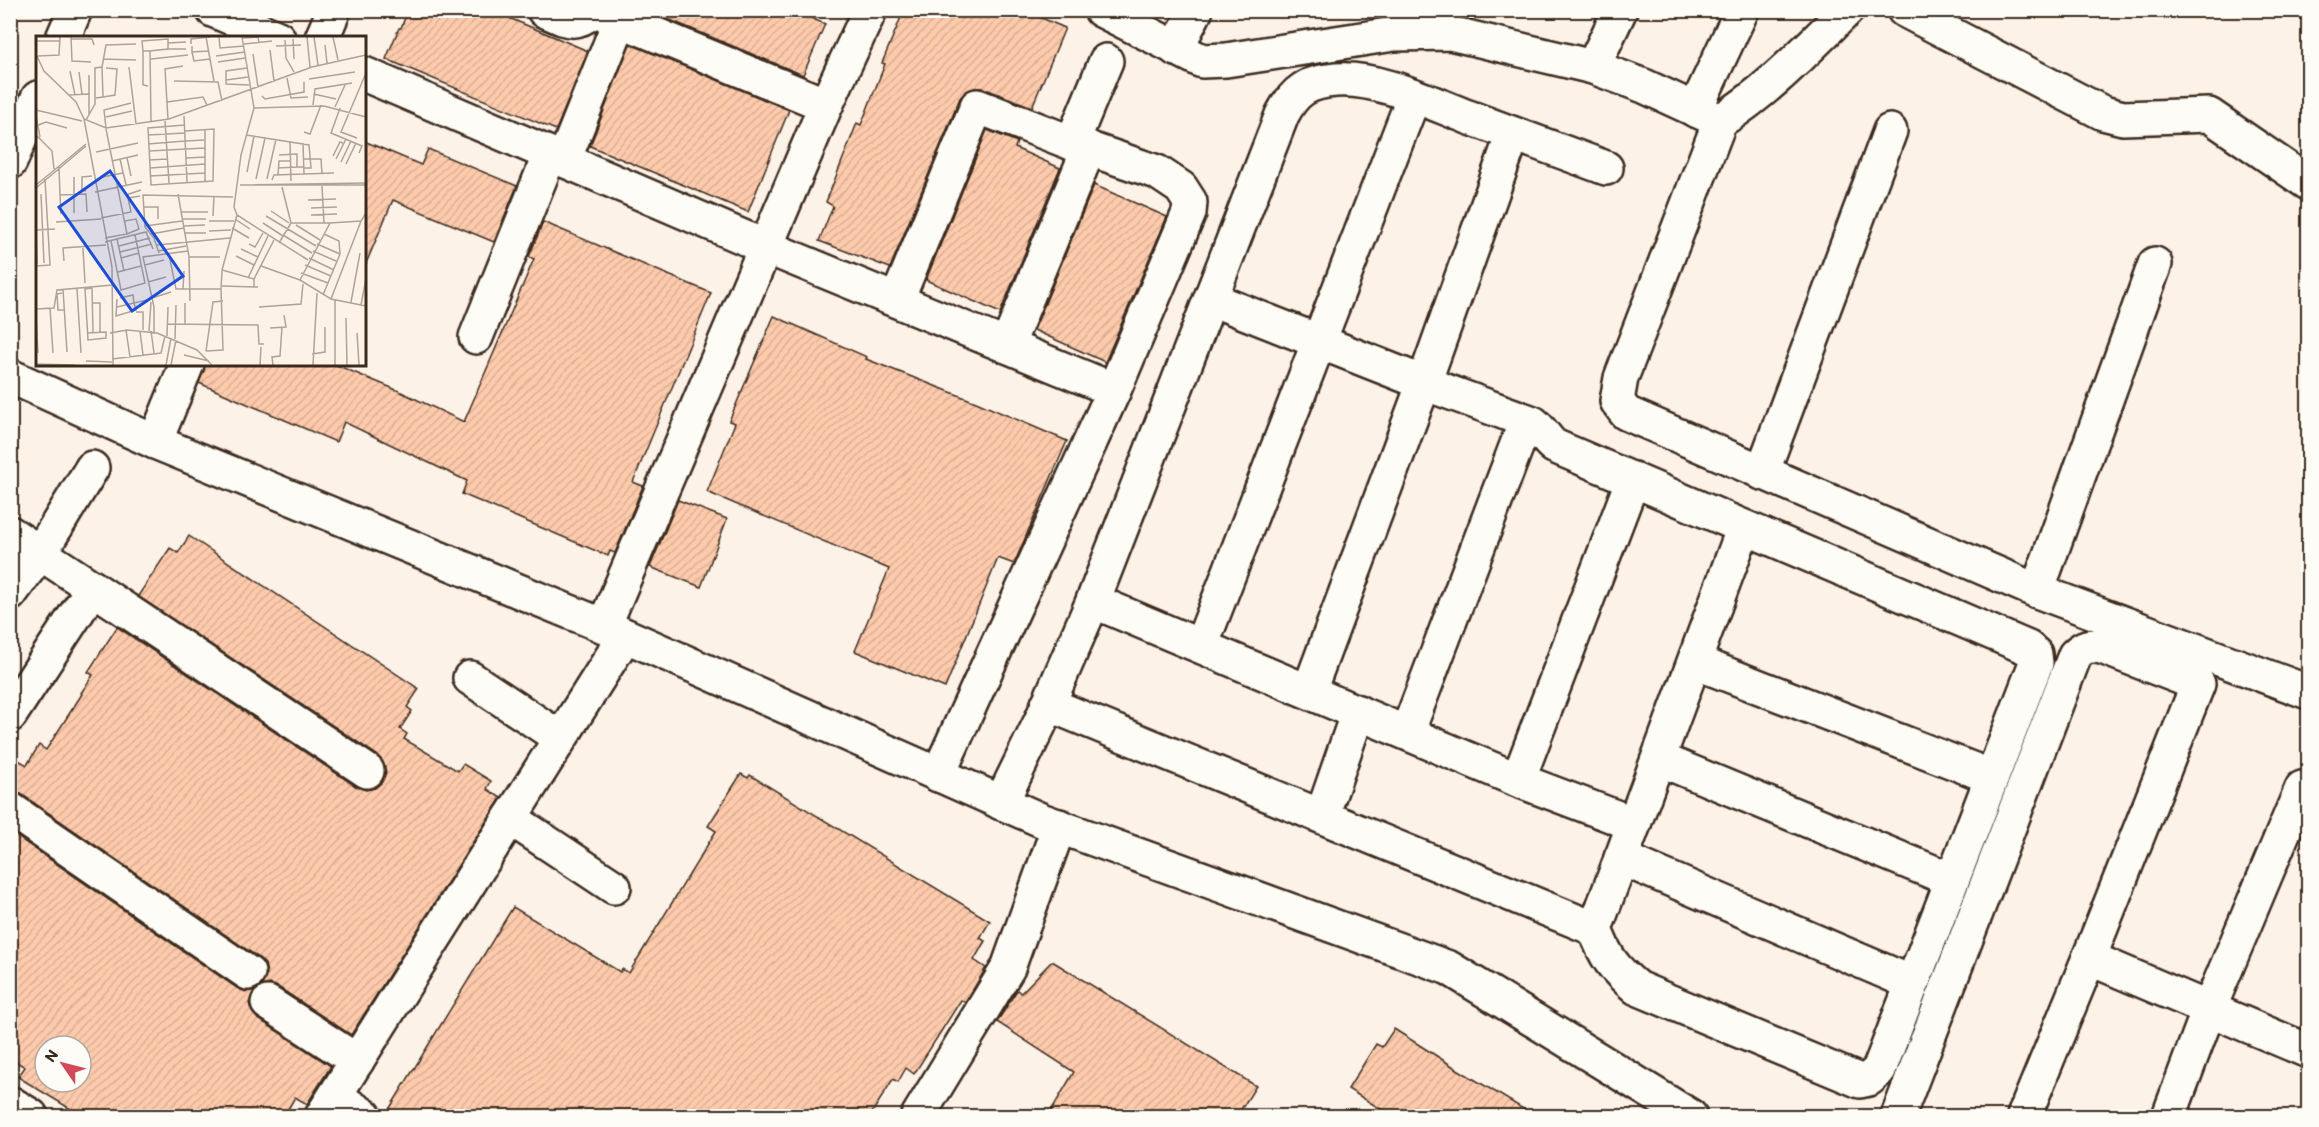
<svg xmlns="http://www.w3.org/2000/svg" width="2319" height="1127" viewBox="0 0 2319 1127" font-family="Itim,sans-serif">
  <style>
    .building { fill: url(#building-hatch); stroke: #3b2a1e; stroke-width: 1.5; fill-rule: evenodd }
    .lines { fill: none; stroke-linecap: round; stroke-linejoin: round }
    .minor-casing { stroke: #3b2a1e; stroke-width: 38 }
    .tertiary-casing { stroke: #3b2a1e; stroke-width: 38 }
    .minor { stroke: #fdfcf7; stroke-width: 33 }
    .tertiary { stroke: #fdfcf7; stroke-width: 33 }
    .inset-road { fill: none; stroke: #afa297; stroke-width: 1.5 }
    .view { fill: #1d4ed8; fill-opacity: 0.15; stroke: #1d4ed8; stroke-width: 3 }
    .inset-edge { fill: none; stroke: #3b2a1e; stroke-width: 3 }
  </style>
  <defs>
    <pattern id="building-hatch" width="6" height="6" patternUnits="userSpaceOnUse" patternTransform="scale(1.5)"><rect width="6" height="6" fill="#fdcbac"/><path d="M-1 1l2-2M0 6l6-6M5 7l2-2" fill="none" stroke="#daae94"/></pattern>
  </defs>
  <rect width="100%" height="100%" fill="#fdf2e8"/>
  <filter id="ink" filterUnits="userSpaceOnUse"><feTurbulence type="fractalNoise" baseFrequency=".0167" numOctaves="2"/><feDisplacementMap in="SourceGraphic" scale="12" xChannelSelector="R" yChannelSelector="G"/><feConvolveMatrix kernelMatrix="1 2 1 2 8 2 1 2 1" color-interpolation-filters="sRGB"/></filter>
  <g filter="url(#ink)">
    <g class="building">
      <polygon points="408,10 490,10 588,51 556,130 386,59 399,28 401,28"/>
      <polygon points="646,10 792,10 825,24 803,75"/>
      <polygon points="904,10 1023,10 1065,28 1032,107 983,88 974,88 965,92 960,98 890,268 819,241 833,206 826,202 857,123 861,125 885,64 882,63"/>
      <polygon points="630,44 789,110 748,212 590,146"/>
      <polygon points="987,130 1017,142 1015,148 1060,168 1000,313 926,280"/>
      <polygon points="364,141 421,165 428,149 517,186 494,242 393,200 364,268"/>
      <polygon points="1094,185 1167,217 1105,362 1034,330"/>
      <polygon points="543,222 711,293 633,482 643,486 615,553 610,551 608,556 462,494 467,481 344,422 336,442 199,383 205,364 334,364 399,391 464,422 534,259 529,257"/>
      <polygon points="774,316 867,357 866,359 976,402 1067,441 1014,564 998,558 945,688 855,651 889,569 707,492 735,423 729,421"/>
      <polygon points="678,500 727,519 701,587 650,567"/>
      <polygon points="189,536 419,689 407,707 412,711 400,729 407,734 404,739 458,771 463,764 491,781 487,789 501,798 351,1035 278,987 270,984 261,986 267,974 265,964 259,958 21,794 10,790 10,755 27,765 39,745 46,750 82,694 81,693 93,675 88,672 117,627 357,787 366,790 375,788 382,782 386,772 383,762 377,755 138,596 170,548 178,553"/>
      <polygon points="741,774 748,778 750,775 990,921 980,938 985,941 974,960 986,968 965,1003 961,1000 914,1074 906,1068 898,1082 893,1079 870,1116 385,1116 513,907 620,972 622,969 629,973 716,831 708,826"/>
      <path d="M10 832 237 988 246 992 255 990 249 1003 252 1012 257 1018 331 1066 307 1104 295 1097 284 1116H82L18 1077 25 1067 10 1058ZM45 1046H81V1082H45Z"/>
      <polygon points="1052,961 1256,1086 1237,1116 1048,1116 1074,1072 997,1022 1017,990 1021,993"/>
      <polygon points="1394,1029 1454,1067 1535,1116 1392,1116 1348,1089 1376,1044 1382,1047"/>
    </g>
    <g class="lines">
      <g class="minor-casing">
        <g id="minor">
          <polyline points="213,10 278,38"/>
          <path d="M544 10C567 20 574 27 594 10"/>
          <polyline points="596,10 826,105 604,626"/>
          <polyline points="1101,10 1202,61 1226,60 1394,34 1450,33 1593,67 1644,86 1720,121"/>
          <path d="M1847 10C1807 49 1768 91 1720 121L1621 378 1617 401 1626 413 2037 591 2308 692"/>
          <polyline points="1904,10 2103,113 2123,118 2209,115 2308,183"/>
          <polyline points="63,38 75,10"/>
          <polyline points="322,38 334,10"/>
          <polyline points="1176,49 1196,10"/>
          <polyline points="1593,67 1620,10"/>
          <polyline points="364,74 766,247 1114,390 938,775"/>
          <polyline points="826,105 870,10"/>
          <polyline points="1695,110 1742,10"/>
          <polyline points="1072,143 1106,61"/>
          <polyline points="564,160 620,20"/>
          <polyline points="10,162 38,98"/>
          <path d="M1211 299 1424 383 1533 423C1542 430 1545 439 1554 446L2028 648 2035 654 2036 663 1879 1070 1869 1079 1860 1081 1637 988C1614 969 1605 957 1595 929L1744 527"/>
          <polyline points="897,300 977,106 1072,143 1157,172 1181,188 1190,202 1189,213 1114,390"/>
          <polyline points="476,337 550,154"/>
          <polyline points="1007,346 1089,148"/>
          <polyline points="155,442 187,364"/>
          <polyline points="92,468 40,553 93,588"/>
          <polyline points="1762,473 1890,131"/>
          <polyline points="10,533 40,553 10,594"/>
          <polyline points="2037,591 2155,264"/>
          <path d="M1093 601 1282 115C1295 90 1308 82 1336 80 1378 77 1429 102 1468 117 1514 134 1560 151 1606 168"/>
          <polyline points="1201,646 1414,96"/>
          <polyline points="1695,662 1992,777"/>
          <polyline points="470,678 560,738"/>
          <polyline points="1309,691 1424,383 1513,134"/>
          <polyline points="1048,704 1595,929"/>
          <polyline points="10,715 93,588 367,771"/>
          <polyline points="1407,733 1526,421"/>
          <polyline points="1659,759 1952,880"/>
          <polyline points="1518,780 1633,479"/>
          <polyline points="2302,788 2209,1009 2308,1051"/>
          <polyline points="1001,803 1041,721 1093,601 1518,780 1634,824"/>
          <polyline points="10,809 248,973"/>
          <polyline points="1322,816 1358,712"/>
          <polyline points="510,818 614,887"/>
          <polyline points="1621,858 1912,983"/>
          <polyline points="268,1003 357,1061"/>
          <polyline points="335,1096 365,1116"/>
          <polyline points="10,1103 31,1116"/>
          <polyline points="322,1116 625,636"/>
          <polyline points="918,1116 1008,968 1059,826"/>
          <path d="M1898 1116 2075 655C2084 646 2089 645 2102 647L2198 684 2089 958"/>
          <polyline points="2024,1116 2089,958 2209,1009 2169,1116"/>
        </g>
      </g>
      <g class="tertiary-casing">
        <polyline id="tertiary" points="10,376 155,442 604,626 1041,820 1449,968 1690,1116"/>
      </g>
      <use href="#minor" class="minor"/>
      <use href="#tertiary" class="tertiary"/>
    </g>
  </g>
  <g transform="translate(36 36)">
    <rect width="330" height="330" fill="#fdf2e8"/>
    <path class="inset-road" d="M35 1 36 25 55 26M170 1 178 45M183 1 184 12 208 10M206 1 218 72 205 119 198 171 201 179 272 224M271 1 274 31M278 1 282 29M297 1 302 24M207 2 222 1 223 7M35 3H56L58 9M257 3 258 23M249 4 250 22 258 36M0 5H24M132 7 150 6M155 8V3L174 1M208 8 236 5M289 9 291 27M156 10V16L172 15M240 10 265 9M131 13H150M234 14 238 45M107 15V49L112 50M114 15H107L106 5 132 3V13L114 15 115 85M156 16 158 25 174 23M0 18 8 35 40 66 48 83 70 92 133 83 276 31 330 19M217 18 222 51M2 20 23 19 24 1M180 20 209 16M67 23 100 24M115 23 152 19M182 26 209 22M93 31 100 88M211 32 190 35V48L213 49M34 35 39 59M43 36 46 58M53 39V58M251 42 255 62 272 61M273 43 319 36M190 44 212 41M138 45 182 46 186 65M278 58 300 63M33 59 53 58V79M226 60 229 63 268 56V46M67 61 79 59 81 33 70 32M60 62 67 61 66 31M131 66 167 61 171 69M277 69 279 53 316 47M299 71 309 49M218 72 288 70 330 81M304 72 295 97 326 110 323 117M0 74 46 85M0 80 4 101M148 80 151 146M70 81 96 75M48 83 76 231 77 329M132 83 129 33 147 30M50 84 59 68V32L66 31 70 9 100 8M129 85 133 147M149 89 112 92 115 149 177 145 178 93 149 95M0 90 10 86 31 92M70 92 68 74 95 67M268 96 274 98 285 69M0 99 16 115 18 133M112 99 149 97M210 99 273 109 275 132H268M321 102 305 96 330 37M149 105 168 104M254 105 255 145M112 108 149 105M113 115 169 112M60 116 102 107M243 119 261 118V131H268M297 120 304 106 307 107M91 122 95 140M150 122 169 121M84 123 90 149M268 123H285L286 138M300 123 310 103M113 124 131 123M76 125 102 119M305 126 315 105M310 128 320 107M23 131 24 159 50 158 51 176M114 132 169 128M242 132 261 131M211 136 218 100M268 138 298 137M242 139 243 125H254M114 140 169 137M38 141V177M66 141 87 137M220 143 229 102M231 143 240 103M236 144 238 139 268 138 267 107M169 146V94M330 147 204 149H330M0 149 50 108M286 150 288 187M246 151 255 187H294L264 244M0 152 50 110M50 155 46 154V141L56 140M59 156 106 146M5 158 8 227M142 158 153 221H184M24 159 25 178M104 160 92 162 90 159 105 154M272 164 300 163M107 171H122V183M275 172 301 171M235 175 253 187M145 176H172M201 179 186 234 218 243V251M275 179 301 178M177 180 178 160M230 180 280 210M65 182 95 176 92 162M146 183H170M199 183 214 193M89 185 100 183 103 193 91 198M173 185H198M20 186 65 183M227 187 247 200M294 187 325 185 330 177M260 189 284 204M109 190 146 185M147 190 169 189M0 192 1 228M196 192 213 202M0 194 19 193M173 195 195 194M149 197H170M115 198 148 192M288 198 303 205 304 218M247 199 276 217M69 202 91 198 70 93M81 203 110 196 117 213M75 205 85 254 109 247 99 199M69 206 81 203 88 235M243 207 255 187M213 208 219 211 227 197M281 208 304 218 287 259M121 209 194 202M83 210 114 202M47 212 49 247M205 213 222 221M122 215 150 210M277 215 300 225M84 216 116 208M123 217 118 202 109 191 107 159 197 161M133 219 140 253H185L186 235M200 220 218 229M153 221 154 265M85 222 103 217M273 222 298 234M28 225 27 212 70 209M109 229 128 224M269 229 295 240M0 230 14 229 9 143M225 230 264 244 295 263 330 270M82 236 105 230M265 237 292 247M212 242 232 200M218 243 238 204M112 246 130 241M186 250 222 251M56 252 57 296M27 253 31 316M41 253 45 317M147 253 148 235M26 257 21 258 22 274H28M116 262 135 256M81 263 80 280 100 274 98 267 111 264M295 263 325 185M315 266 324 217M57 267H64V296M325 269 330 243M81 271 98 267 97 259 84 262M223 271 265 268 267 248M14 272 17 317M0 273 18 272 21 254 77 249M100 276H107V294M0 280 2 317M310 282 311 329M132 288 222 289 223 308H228M149 288V267M234 292 250 291 248 279M90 294 94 321M104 295 107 319M113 295 115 266M115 295 118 317M118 296V271L107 221 152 215M51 297 70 296V302L52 304 49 253 56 252M74 297 91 294 121 297 161 314 176 329M321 297 323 329M131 300 132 271M139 303 140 269M170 315 187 314 185 253M170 315 177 266 187 265M276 318 289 316V291M148 319 173 325M76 323 125 317 129 300M50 325 76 326M0 328 39 329M130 329 135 302M135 329 140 304M224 329 225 311M237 329 236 321 244 320 246 291M277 329 281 257M299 329V264"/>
    <path class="view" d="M74 135 147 240 96 275 23 171Z"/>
    <rect width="330" height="330" class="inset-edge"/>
  </g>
  <rect width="2319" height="1127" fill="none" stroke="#fdfcf7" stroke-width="36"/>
  <rect x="18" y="18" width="2283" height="1091" fill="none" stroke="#3b2a1e" stroke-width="2" filter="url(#ink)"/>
  <g transform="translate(63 1064) rotate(305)"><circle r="28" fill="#fdfcf7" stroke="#afa8a0" stroke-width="1.5"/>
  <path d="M0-4.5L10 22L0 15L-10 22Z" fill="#d1495b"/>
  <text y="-9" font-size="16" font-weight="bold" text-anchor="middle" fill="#3b2a1e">N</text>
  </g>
</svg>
